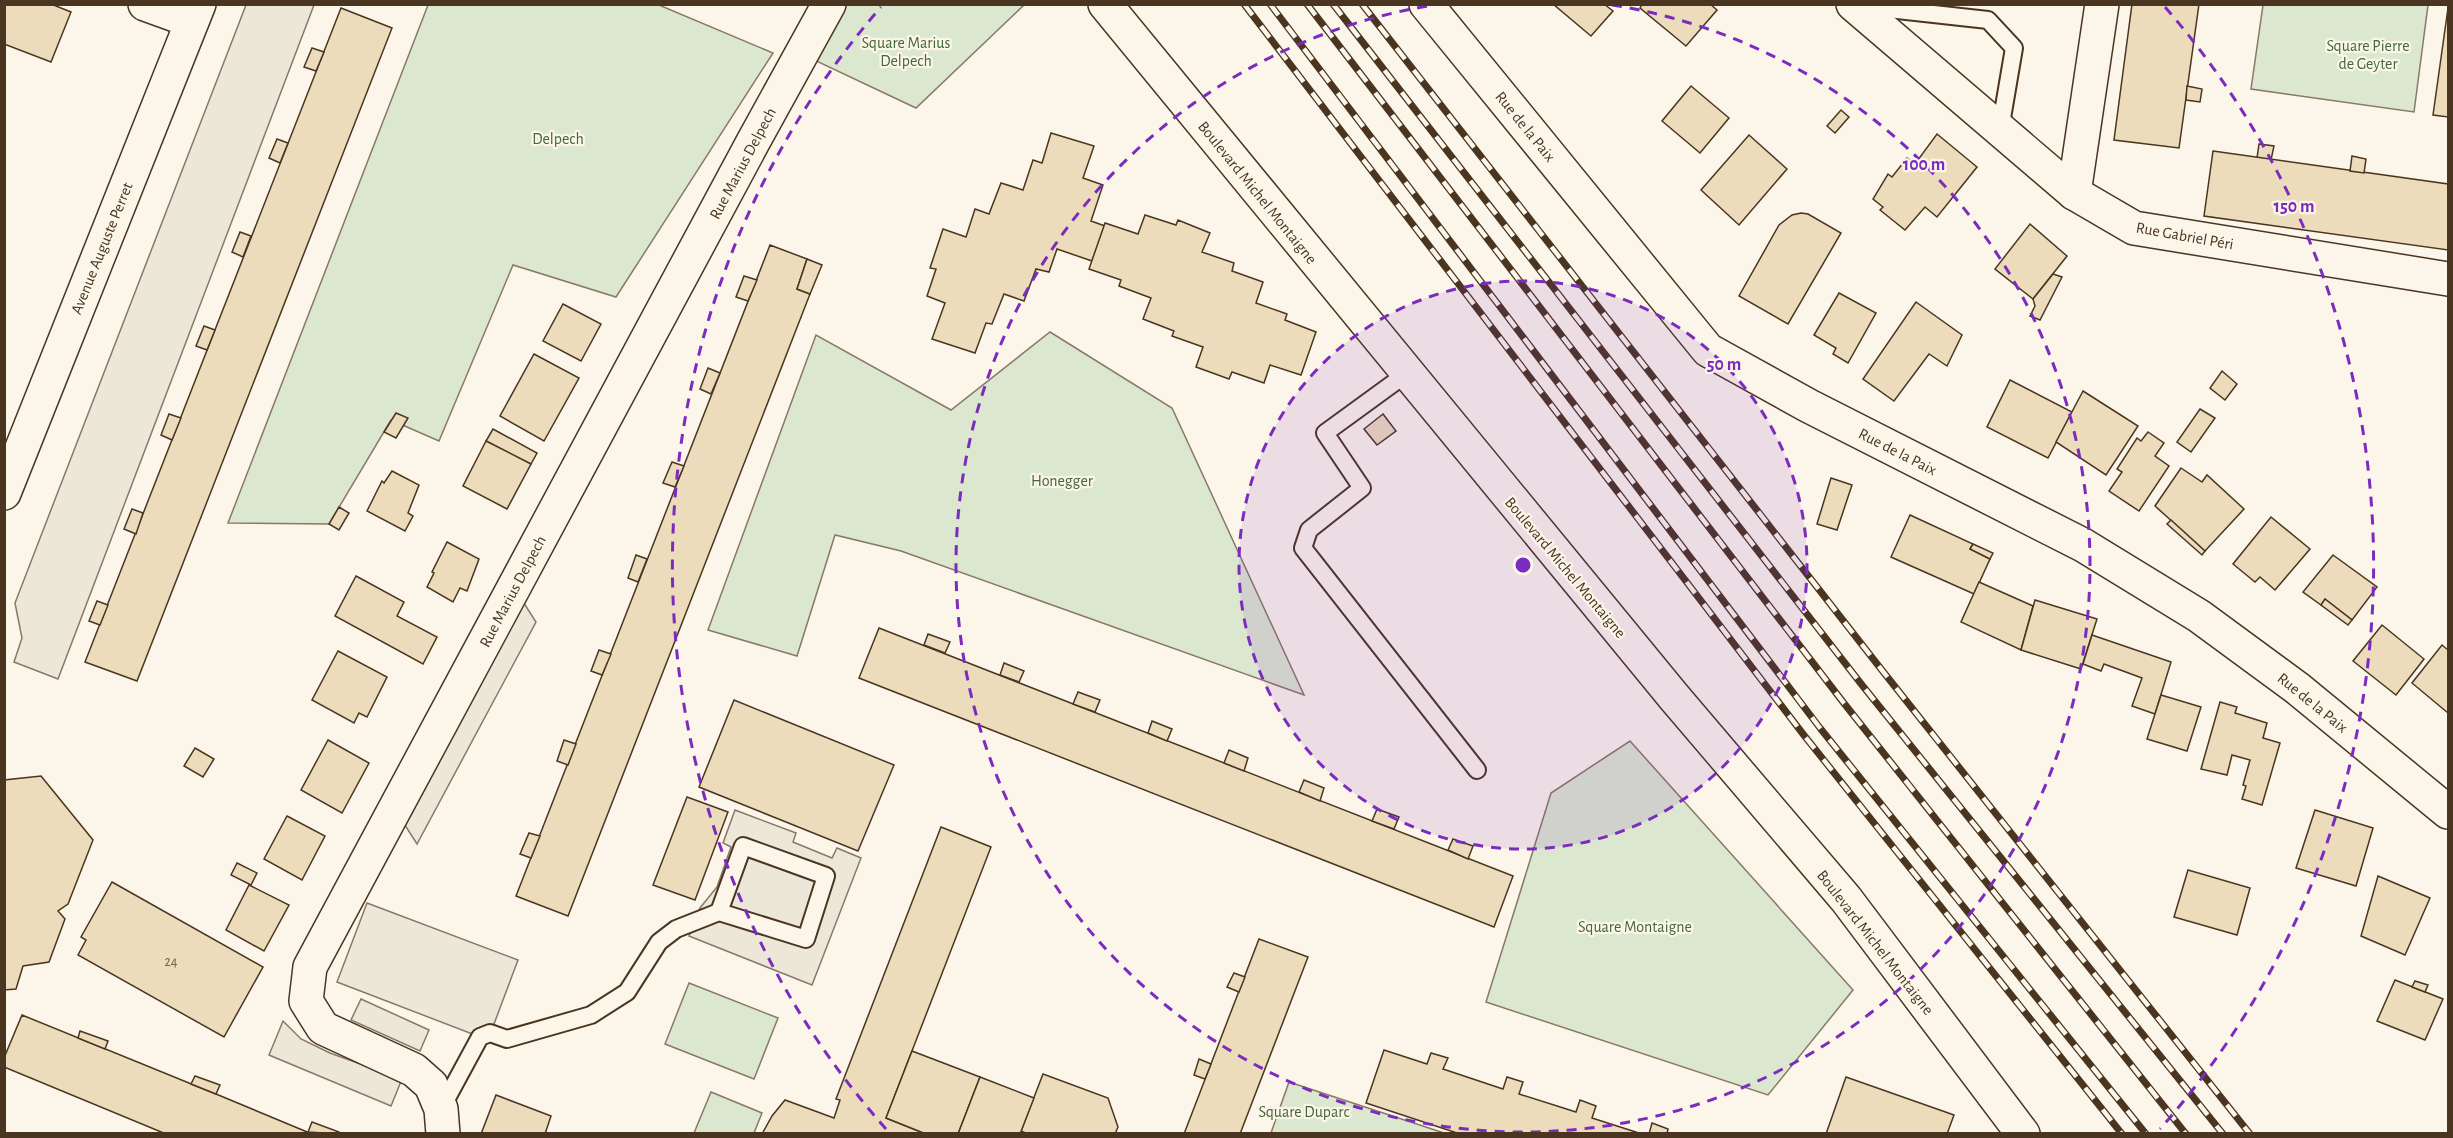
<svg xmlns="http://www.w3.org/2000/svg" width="2453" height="1138" viewBox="0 0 2453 1138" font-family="'Alegreya Sans',sans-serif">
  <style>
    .green { fill: #dce7d0; stroke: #887966; stroke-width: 1.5 }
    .parking { fill: #ede7d9; stroke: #887966; stroke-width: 1.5 }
    .building { fill: #ecdcbc; stroke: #4a3520; stroke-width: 1.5 }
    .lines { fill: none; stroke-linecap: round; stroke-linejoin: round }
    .lane-casing { stroke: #4a3520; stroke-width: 20 }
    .street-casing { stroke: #4a3520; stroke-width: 36 }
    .lane { stroke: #fbf6e9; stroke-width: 16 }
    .street { stroke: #fbf6e9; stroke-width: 33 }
    .rail-casing { stroke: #4a3520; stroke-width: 7 }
    .rail { stroke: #fbf6e9; stroke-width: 4.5; stroke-dasharray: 14; stroke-linecap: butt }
    .ring { fill: none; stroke: #7b2cbf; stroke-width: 3; stroke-dasharray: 10 8 }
    .labels { text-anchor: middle; stroke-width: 4.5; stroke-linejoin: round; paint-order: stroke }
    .number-label { font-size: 14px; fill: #725f47 }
    .park-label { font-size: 16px; fill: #436837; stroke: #fbf6e9 }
    .street-label { font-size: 16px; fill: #4a3520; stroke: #fbf6e9 }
    .centre { fill: #7b2cbf; stroke: #fbf6e9; stroke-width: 3 }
    .ring-label { font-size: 18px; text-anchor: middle; font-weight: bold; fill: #7b2cbf; stroke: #fbf6e9; stroke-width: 4.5; stroke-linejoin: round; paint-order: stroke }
  </style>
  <rect width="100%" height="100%" fill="#fbf6e9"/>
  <g class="green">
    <polygon points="428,5 659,5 773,53 616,297 513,265 439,441 391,420 329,524 228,523"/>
    <polygon points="835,5 1024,5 916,108 812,59"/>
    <polygon points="2263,5 2428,5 2414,112 2251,89"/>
    <polygon points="1050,332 1172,408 1304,695 901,551 835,535 797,656 708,630 816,335 951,410"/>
    <polygon points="1630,741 1853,990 1768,1095 1486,1002 1551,793"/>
    <polygon points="689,983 778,1018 754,1079 665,1044"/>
    <polygon points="1289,1082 1444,1133 1271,1133"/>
    <polygon points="711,1092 762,1113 754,1133 694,1133"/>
  </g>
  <g class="parking">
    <polygon points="246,5 314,5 58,679 14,662 22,638 15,603"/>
    <polygon points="520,597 536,622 417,844 401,819"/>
    <polygon points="735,810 796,833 793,842 832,858 837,848 861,858 812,985 689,936 700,908 717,887 731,847 723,843"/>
    <polygon points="367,903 518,960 488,1040 337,982"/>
    <polygon points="361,999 429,1030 420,1051 351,1020"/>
    <polygon points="283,1021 301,1039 330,1053 402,1079 391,1106 269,1055"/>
  </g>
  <g class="building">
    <polygon points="4,4 51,4 71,12 51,62 4,44"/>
    <polygon points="1553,4 1604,4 1613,11 1591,36"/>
    <polygon points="1642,4 1710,4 1717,10 1686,46 1640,8"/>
    <polygon points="2132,4 2199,4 2179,148 2114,140"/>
    <polygon points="341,8 392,28 137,681 85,662"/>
    <polygon points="2448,8 2448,117 2433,115"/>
    <polygon points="312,48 324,52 316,71 304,67"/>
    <polygon points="1691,86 1729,118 1700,153 1662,121"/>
    <polygon points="2187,86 2202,89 2200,102 2186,100"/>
    <polygon points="1841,110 1849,117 1835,133 1827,126"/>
    <polygon points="1051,133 1094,146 1083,178 1103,185 1091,221 1105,226 1092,261 1057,249 1049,272 1036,269 1024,301 1004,294 992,324 986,323 975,353 932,339 945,303 927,296 936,269 930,268 943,229 966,237 975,209 989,214 1001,183 1023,190 1033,160 1042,163"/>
    <polygon points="1937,134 1977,167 1937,217 1925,207 1905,230 1880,210 1883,207 1873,199 1888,174 1892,177 1907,158 1915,164"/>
    <polygon points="1749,135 1787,169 1739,225 1701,190"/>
    <polygon points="277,139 288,143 280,163 269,158"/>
    <polygon points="2259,144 2274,146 2271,160 2257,158"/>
    <polygon points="2213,151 2448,184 2448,250 2204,216"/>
    <polygon points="2352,156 2366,159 2364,173 2350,171"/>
    <polygon points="1801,213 1808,214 1841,233 1788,324 1739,296 1779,225 1792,215"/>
    <polygon points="1145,215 1176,225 1178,220 1210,233 1202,252 1234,263 1232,271 1263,282 1256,303 1287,314 1285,320 1316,332 1301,375 1270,365 1264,383 1232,372 1229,379 1196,367 1203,347 1172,336 1174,331 1143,319 1151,298 1119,286 1121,280 1089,269 1105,223 1138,234"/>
    <polygon points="2030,224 2067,256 2033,299 1995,269"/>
    <polygon points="240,232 251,236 243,257 232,252"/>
    <polygon points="770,245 807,259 797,289 810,294 568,916 516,896"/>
    <polygon points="807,259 822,265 810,294 797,289"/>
    <polygon points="2053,274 2062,277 2040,320 2030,316 2035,306 2033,299"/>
    <polygon points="744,276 757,280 748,301 736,297"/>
    <polygon points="1839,293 1876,313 1848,363 1833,354 1836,348 1814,335"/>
    <polygon points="1916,302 1962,335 1947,366 1929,354 1894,401 1863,379"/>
    <polygon points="563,304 601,324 581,361 543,341"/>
    <polygon points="204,326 215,330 207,350 196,346"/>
    <polygon points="534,354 579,378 544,441 500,416"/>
    <polygon points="708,368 720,373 711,394 700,389"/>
    <polygon points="2222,371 2237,384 2225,400 2210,388"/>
    <polygon points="2010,380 2072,412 2048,458 1987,427"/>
    <polygon points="2083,391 2138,426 2106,475 2056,442"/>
    <polygon points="2200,409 2215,418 2191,452 2177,442"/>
    <polygon points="396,413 408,418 396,438 384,432"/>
    <polygon points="169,414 181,418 172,440 161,435"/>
    <polygon points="1383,414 1396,431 1377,445 1364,429"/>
    <polygon points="493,429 537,453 531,464 486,441"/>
    <polygon points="2148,432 2164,443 2155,456 2169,466 2139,511 2109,491 2122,472 2117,469 2137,438 2141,441"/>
    <polygon points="486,441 531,464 507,509 463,486"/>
    <polygon points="672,462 684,466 675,487 663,483"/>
    <polygon points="2181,468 2202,482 2207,475 2244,509 2205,551 2155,506"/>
    <polygon points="392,471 419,485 408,513 413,516 405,531 367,511 382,481 384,483"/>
    <polygon points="1831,478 1852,485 1837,530 1817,524"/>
    <polygon points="339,507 349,513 339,530 329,524"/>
    <polygon points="132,509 143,513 136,534 124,529"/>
    <polygon points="1910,515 1973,544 1970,549 1990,559 1974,594 1891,557"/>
    <polygon points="2271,517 2310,549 2275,590 2260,577 2255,582 2233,564"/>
    <polygon points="2171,520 2205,551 2202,555 2167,524"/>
    <polygon points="447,542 479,559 467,591 460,588 453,602 427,587 434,573 432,572"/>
    <polygon points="1973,544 1993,553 1990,559 1970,549"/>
    <polygon points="636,555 647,559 638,582 628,578"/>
    <polygon points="2333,555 2377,587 2352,620 2325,599 2321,605 2303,592"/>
    <polygon points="356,576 404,602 397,616 437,637 423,664 335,616"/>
    <polygon points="1979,582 2033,606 2021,650 1961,622"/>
    <polygon points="2325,599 2352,620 2348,625 2321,605"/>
    <polygon points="2035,600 2097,619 2081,669 2021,650"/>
    <polygon points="97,601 108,605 100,625 89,621"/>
    <polygon points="2382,625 2424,659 2396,695 2353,661"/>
    <polygon points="879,628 1513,876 1494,927 859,678"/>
    <polygon points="928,634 950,642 945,653 924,645"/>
    <polygon points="2092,635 2171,662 2155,714 2132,706 2142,678 2104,664 2101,671 2083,664"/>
    <polygon points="2442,645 2448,650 2448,713 2412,683"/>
    <polygon points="599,650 611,654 602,675 591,671"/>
    <polygon points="338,651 387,677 367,717 359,713 354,723 312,700"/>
    <polygon points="1004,663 1024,671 1019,682 1000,675"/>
    <polygon points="1078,692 1100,700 1095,712 1073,704"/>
    <polygon points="2161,695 2201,707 2187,751 2147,739"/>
    <polygon points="734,700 894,765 858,851 699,787"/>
    <polygon points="2220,702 2237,707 2235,713 2267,723 2263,738 2280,743 2262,805 2242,799 2246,786 2243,785 2250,760 2232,755 2227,775 2201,769"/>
    <polygon points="1152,721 1172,729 1167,741 1148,733"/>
    <polygon points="328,740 369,763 342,813 301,790"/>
    <polygon points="564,740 576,744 568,765 557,761"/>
    <polygon points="195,748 214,759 203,777 184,766"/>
    <polygon points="1229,750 1248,758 1244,771 1224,763"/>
    <polygon points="41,776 93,840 68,904 58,911 65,919 49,962 23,966 16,989 4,990 4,780"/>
    <polygon points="1304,780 1324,788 1320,801 1299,792"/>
    <polygon points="687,797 728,812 695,900 653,885"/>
    <polygon points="1377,809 1399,817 1394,829 1372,821"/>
    <polygon points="2315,810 2373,828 2356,886 2296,868"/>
    <polygon points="287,816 325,836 302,880 264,859"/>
    <polygon points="941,827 991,847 886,1118 926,1134 762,1134 772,1116 785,1100 834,1118 840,1100 836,1099"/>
    <polygon points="529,833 540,836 531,858 520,854"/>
    <polygon points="1453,839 1473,846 1468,859 1448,850"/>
    <polygon points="237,863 257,873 251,885 231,875"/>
    <polygon points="2188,870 2250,888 2237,935 2174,917"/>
    <polygon points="2378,876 2430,898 2405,955 2361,936"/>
    <polygon points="112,882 263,967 224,1037 78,955 86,940 81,937"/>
    <polygon points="249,885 289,905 264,951 226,930"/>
    <polygon points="1259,939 1308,957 1240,1134 1184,1134"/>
    <polygon points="1234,973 1245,977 1239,992 1227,987"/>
    <polygon points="2395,980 2443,999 2425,1040 2377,1021"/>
    <polygon points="2415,981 2428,985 2425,992 2412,987"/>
    <polygon points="22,1015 216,1094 312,1134 166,1134 4,1067 4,1058"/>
    <polygon points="80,1031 108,1041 105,1049 78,1038"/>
    <polygon points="1384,1050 1427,1064 1431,1053 1448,1058 1443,1069 1503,1089 1507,1077 1523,1082 1519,1094 1576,1112 1580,1100 1596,1106 1592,1118 1642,1134 1460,1134 1366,1103"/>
    <polygon points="912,1051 980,1077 958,1134 926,1134 886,1118"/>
    <polygon points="1199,1059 1211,1064 1205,1079 1194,1075"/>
    <polygon points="1043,1074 1108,1098 1118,1127 1115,1134 1028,1134 1021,1131"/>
    <polygon points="195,1076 220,1085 216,1094 191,1084"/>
    <polygon points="980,1077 1034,1098 1020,1134 958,1134"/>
    <polygon points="1846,1077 1954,1115 1947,1134 1826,1134"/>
    <polygon points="496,1095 551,1116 545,1134 481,1134"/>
    <polygon points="312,1122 339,1132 339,1134 308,1132"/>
    <polygon points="1652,1123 1668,1129 1667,1134 1649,1134"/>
  </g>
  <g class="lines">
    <g class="lane-casing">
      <g id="lane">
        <polyline points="1861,6 1988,20 2014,48 2000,130"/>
        <polyline points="1406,374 1325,433 1362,488 1309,530 1303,548 1477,770"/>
        <polyline points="441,1109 480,1037 490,1033 507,1039 591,1015 627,992 659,942 676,929 719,912 806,939 826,876 743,846 719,912"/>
      </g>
    </g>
    <g class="street-casing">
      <g id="street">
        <polyline points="145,4 192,21"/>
        <polyline points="1105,4 1674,697 1846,899 2023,1134"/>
        <polyline points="1426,4 1708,350 1809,406 2083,545 2199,616 2297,688 2448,812"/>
        <polyline points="1853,4 2074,193 2134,228 2448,279"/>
        <polyline points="2074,193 2102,4"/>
        <polyline points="4,493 199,4"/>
        <polyline points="443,1134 441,1109 431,1085 414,1070 323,1028 306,1001 310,967 753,142 829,4"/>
      </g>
    </g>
    <use href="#lane" class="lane"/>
    <use href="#street" class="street"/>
    <g class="rail-casing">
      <g id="rail">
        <polyline points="1244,4 1803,734 2122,1134"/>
        <polyline points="1270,4 1820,728 2146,1134"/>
        <polyline points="1307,4 1843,702 2186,1134"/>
        <polyline points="1333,4 1862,685 2223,1134"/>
        <polyline points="1362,4 1881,669 2250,1134"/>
      </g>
    </g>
    <use href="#rail" class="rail"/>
  </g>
  <circle cx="1523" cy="565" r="284" fill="#7b2cbf" fill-opacity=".12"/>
  <g class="ring">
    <circle cx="1523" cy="565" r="284"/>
    <path d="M1612 5A567 567 0 1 1 1434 5"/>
    <path d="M886 1129A851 851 0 0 1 881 7M2165 7A851 851 0 0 1 2160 1129"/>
  </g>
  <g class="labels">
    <g class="number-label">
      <text x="171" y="966">24</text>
    </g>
    <g class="park-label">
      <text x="906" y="48">Square Marius<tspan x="906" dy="18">Delpech</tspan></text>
      <text x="2368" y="51">Square Pierre<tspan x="2368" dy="18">de Geyter</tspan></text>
      <text x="558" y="144">Delpech</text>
      <text x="1062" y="486">Honegger</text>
      <text x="1635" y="932">Square Montaigne</text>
      <text x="1304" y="1117">Square Duparc</text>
    </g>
    <g class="street-label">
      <text transform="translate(1526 126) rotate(51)" y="6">Rue de la Paix</text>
      <text transform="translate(742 163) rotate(-62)" y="6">Rue Marius Delpech</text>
      <text transform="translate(1258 192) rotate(51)" y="6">Boulevard Michel Montaigne</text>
      <text transform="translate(2185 235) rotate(10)" y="6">Rue Gabriel Péri</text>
      <text transform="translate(101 248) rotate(-68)" y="6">Avenue Auguste Perret</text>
      <text transform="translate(1898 451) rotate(27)" y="6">Rue de la Paix</text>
      <text transform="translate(1566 567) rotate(50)" y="6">Boulevard Michel Montaigne</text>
      <text transform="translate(512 591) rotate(-62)" y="6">Rue Marius Delpech</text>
      <text transform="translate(2313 702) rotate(39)" y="6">Rue de la Paix</text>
      <text transform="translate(1876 942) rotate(52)" y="6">Boulevard Michel Montaigne</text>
    </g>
  </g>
  <circle cx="1523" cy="565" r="9" class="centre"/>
  <g class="ring-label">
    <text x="1924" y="170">100 m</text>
    <text x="2294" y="212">150 m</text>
    <text x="1724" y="370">50 m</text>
  </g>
  <rect width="2453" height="1138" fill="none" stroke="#4a3520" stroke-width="12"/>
</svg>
